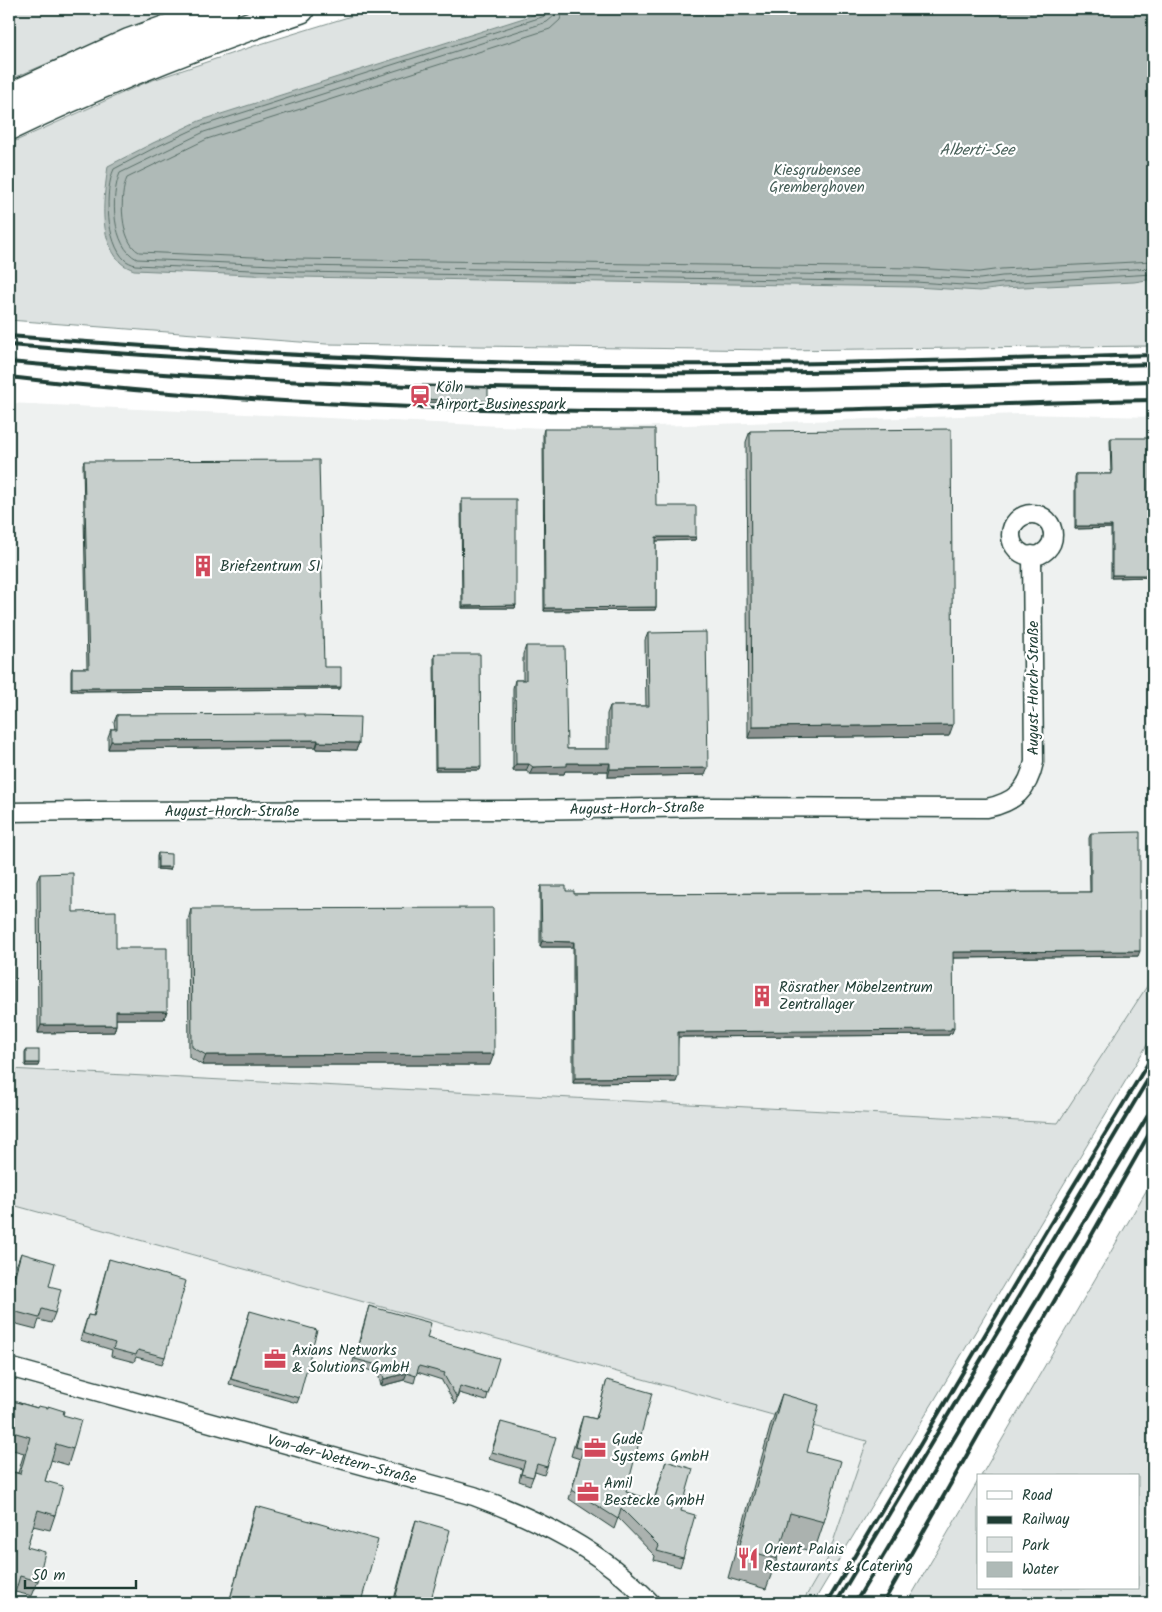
<svg xmlns="http://www.w3.org/2000/svg" width="1162" height="1612" viewBox="0 0 1162 1612" font-family="Kalam,sans-serif">
  <style>
    .built { fill: #eef1f0 }
    .green { fill: #dee3e2; stroke: #7e908b }
    .water { fill: #afbab7; stroke: #758883 }
    .lines { fill: none; stroke-linecap: round; stroke-linejoin: round }
    .shore { stroke: #596f68; stroke-width: 1 }
    .minor-casing { stroke: #1f3d34; stroke-width: 21 }
    .motorway-casing { stroke: #1f3d34; stroke-width: 31 }
    .minor { stroke: #fff; stroke-width: 18 }
    .motorway { stroke: #fff; stroke-width: 28 }
    .rail { stroke: #1f3d34; stroke-width: 4 }
    .wall { fill: #abb2af; stroke: #1f3d34 }
    .shaded-wall { fill: #8b918f; stroke: #1f3d34 }
    .building { fill: #c7cfcc; stroke: #1f3d34 }
    .labels { text-anchor: middle; stroke-width: 4.5; stroke-linejoin: round; paint-order: stroke }
    .park-label { font-size: 15px; fill: #455e57; stroke: #fff }
    .poi-label { font-size: 15px; fill: #1f3d34; stroke: #fff; text-anchor: start }
    .street-label { font-size: 15px; fill: #1f3d34; stroke: #fff }
    .water-label { font-size: 16px; font-style: italic; fill: #4a625b; stroke: #fff }
  </style>
  <rect width="100%" height="100%" fill="#fff"/>
  <filter id="ink" filterUnits="userSpaceOnUse"><feTurbulence type="fractalNoise" baseFrequency=".02" numOctaves="2"/><feDisplacementMap in="SourceGraphic" scale="10" xChannelSelector="R" yChannelSelector="G"/><feConvolveMatrix kernelMatrix="1 2 1 2 8 2 1 2 1" color-interpolation-filters="sRGB"/></filter>
  <g filter="url(#ink)">
    <g class="built">
      <polygon points="9,403 564,429 1020,414 1153,417 1153,977 1059,1123 9,1069"/>
      <polygon points="9,1204 867,1441 827,1560 802,1603 9,1603"/>
    </g>
    <g class="green">
      <polygon points="9,9 183,9 127,29 9,80"/>
      <polygon points="374,9 1153,9 1153,346 775,350 326,344 9,320 9,144 147,82 254,46"/>
      <polygon points="1153,977 1153,1035 813,1603 802,1603 827,1560 867,1441 9,1204 9,1069 1058,1123"/>
      <polygon points="1153,1179 1153,1603 907,1603 978,1481 978,1588 1138,1588 1138,1476 981,1476"/>
    </g>
    <path class="water" d="M552 9H1153V279L1134 282 1002 288 980 291 915 287 298 277 134 270C129 268 124 266 120 262 97 236 104 197 108 166L153 143 199 121Z"/>
    <g class="lines">
      <g class="shore">
        <path d="M549 9V13L545 16 201 126 156 147 114 169C104 190 106 243 125 260 127 262 132 264 135 265L298 272 915 282 980 286 1002 283 1153 274"/>
        <path d="M556 9 554 16 547 22 204 132 120 173C110 196 112 247 137 259L298 266 915 276 980 279 1002 276 1153 268"/>
        <path d="M563 9 560 20 550 29 207 139 127 178C119 195 120 242 139 252L298 259 915 268 979 272 1001 269 1153 261"/>
      </g>
      <g class="minor-casing">
        <g id="minor">
          <circle cx="1032" cy="535" r="21"/>
          <path d="M9 812 87 811 522 810 713 807 987 808C1015 802 1028 790 1034 762L1032 555"/>
          <path d="M9 1367 474 1496C539 1520 603 1551 651 1603"/>
        </g>
      </g>
      <g class="motorway-casing">
        <g id="motorway">
          <polyline points="9,98 129,43 224,9"/>
          <path d="M9 126C103 81 200 42 300 9"/>
        </g>
      </g>
      <use href="#minor" class="minor"/>
      <use href="#motorway" class="motorway"/>
      <g class="rail">
        <path d="M9 336C183 350 357 360 532 363 739 367 946 361 1153 355"/>
        <path d="M9 345C183 359 357 369 532 372 739 376 946 369 1153 364"/>
        <path d="M9 362C261 385 515 392 768 389 896 388 1025 384 1153 381"/>
        <path d="M9 377C260 407 514 413 768 411 896 410 1025 402 1153 400"/>
        <polyline points="827,1603 1046,1231 1153,1055"/>
        <polyline points="836,1603 1153,1071"/>
        <polyline points="855,1603 1153,1107"/>
        <polyline points="883,1603 1153,1127"/>
      </g>
    </g>
    <g class="wall">
      <polygon points="544,429 656,506 696,537 695,540 656,541 656,607 655,610 544,611 543,433"/>
      <polygon points="750,431 949,736 748,738 746,442"/>
      <polygon points="1111,438 1153,577 1111,578 1111,528 1075,529 1075,477 1076,474 1111,474 1110,441"/>
      <polygon points="84,461 324,667 340,689 71,691 71,671 72,668 87,668 83,464"/>
      <polygon points="462,499 516,605 515,608 462,608 461,502"/>
      <polygon points="648,633 705,775 608,777 608,771 565,771 564,774 530,774 526,771 513,771 513,688 515,680 523,680 523,654 526,646 567,749 607,749 607,714 610,706 646,706 645,640"/>
      <polygon points="435,654 480,770 435,770 434,657"/>
      <polygon points="117,715 305,716 359,743 356,750 316,749 316,747 108,749 108,737 111,729 115,729 114,722"/>
      <polygon points="1091,833 1138,956 953,958 952,1033 950,1033 949,1035 678,1037 676,1082 573,1083 573,947 540,947 540,891 541,886 566,891 574,894 1090,892 1089,838"/>
      <polygon points="158,853 171,867 170,870 157,869 157,856"/>
      <polygon points="40,874 73,912 116,948 167,1011 164,1019 116,1019 116,1025 114,1032 38,1033 37,881"/>
      <polygon points="191,909 490,1065 202,1065 189,1057 188,920"/>
      <polygon points="26,1050 38,1066 25,1066 25,1052"/>
      <polygon points="21,1253 49,1286 55,1313 51,1323 39,1320 36,1329 9,1322 9,1293 17,1264"/>
      <polygon points="109,1259 165,1357 162,1364 136,1357 134,1362 111,1356 112,1350 80,1340 88,1315 93,1316"/>
      <polygon points="369,1306 427,1338 488,1394 486,1401 459,1393 455,1404 442,1381 442,1380 417,1372 414,1383 404,1380 381,1386 378,1373 352,1365"/>
      <polygon points="250,1311 299,1398 297,1403 229,1384"/>
      <polygon points="607,1380 626,1492 654,1500 666,1461 681,1511 683,1558 680,1567 654,1560 655,1556 618,1518 614,1529 569,1499 580,1459 571,1456 580,1425 583,1416 596,1419"/>
      <polygon points="782,1394 824,1522 814,1552 781,1543 777,1559 766,1589 728,1578 771,1424"/>
      <polygon points="9,1400 63,1415 73,1449 68,1465 51,1460 45,1481 55,1515 50,1530 33,1526 27,1547 38,1581 32,1596 15,1592 9,1603 9,1471 18,1473 24,1453 9,1449"/>
      <polygon points="501,1422 547,1467 544,1475 535,1472 530,1485 519,1481 522,1469 489,1459"/>
      <polygon points="256,1506 361,1602 364,1603 229,1603 253,1514"/>
      <polygon points="416,1520 430,1603 393,1603 413,1529"/>
    </g>
    <g class="shaded-wall">
      <polygon points="414,399 488,401 487,404 413,402"/>
      <polygon points="1076,526 1112,526 1111,528 1075,529"/>
      <polygon points="656,537 696,537 695,540 655,541"/>
      <polygon points="1112,575 1153,575 1153,577 1111,578"/>
      <polygon points="516,605 515,608 462,608 463,606"/>
      <polygon points="656,607 655,610 544,611 545,608"/>
      <polygon points="341,687 340,689 71,691 72,688"/>
      <polygon points="953,725 949,736 748,738 752,727"/>
      <polygon points="318,740 316,747 108,749 111,741"/>
      <polygon points="318,742 359,743 356,750 316,749"/>
      <polygon points="567,763 610,763 608,771 565,771 564,774 530,774 533,767"/>
      <polygon points="516,764 529,764 526,771 513,771"/>
      <polygon points="436,767 481,767 480,770 435,770"/>
      <polygon points="708,768 705,775 608,777 610,769"/>
      <polygon points="158,867 171,867 170,870 157,869"/>
      <polygon points="542,941 574,942 573,947 540,947"/>
      <polygon points="1140,951 1138,956 951,958 953,952"/>
      <polygon points="116,1011 167,1011 164,1019 114,1019"/>
      <polygon points="41,1025 116,1025 114,1032 38,1033"/>
      <polygon points="9,1027 13,1027 11,1033 9,1033"/>
      <polygon points="954,1028 952,1033 950,1033 949,1035 676,1037 678,1032"/>
      <polygon points="494,1054 490,1065 202,1065 206,1055"/>
      <polygon points="26,1063 39,1063 38,1066 25,1066"/>
      <polygon points="678,1077 676,1082 573,1083 575,1078"/>
      <polygon points="407,1373 404,1380 381,1386 384,1379"/>
    </g>
    <g class="building">
      <polygon points="414,386 488,388 488,401 414,399"/>
      <polygon points="544,429 655,429 656,506 696,506 696,537 656,537 656,607 545,608"/>
      <polygon points="951,429 953,725 752,727 750,431"/>
      <polygon points="1111,438 1153,438 1153,575 1112,575 1112,526 1076,526 1076,474 1112,474"/>
      <polygon points="319,460 324,667 341,667 341,687 72,688 72,668 89,668 84,461"/>
      <polygon points="462,499 516,499 516,605 463,606"/>
      <polygon points="706,632 708,768 610,769 610,763 567,763 567,766 533,767 529,764 516,764 515,680 526,680 526,646 565,646 567,749 610,749 610,706 649,706 648,633"/>
      <polygon points="435,654 480,654 481,767 436,767"/>
      <polygon points="305,714 305,716 360,717 359,743 318,742 318,740 111,741 111,729 117,729 117,715"/>
      <polygon points="1140,832 1140,951 953,952 954,1028 951,1028 951,1030 678,1032 678,1077 575,1078 574,942 542,941 541,886 566,886 566,891 574,891 574,894 1091,892 1091,833"/>
      <polygon points="158,853 171,854 171,867 158,867"/>
      <polygon points="73,873 73,912 116,911 116,948 167,948 167,1011 116,1011 116,1025 41,1025 40,874"/>
      <rect x="9" y="876" width="4" height="151"/>
      <polygon points="493,908 494,1054 206,1055 192,1047 191,909"/>
      <rect x="26" y="1050" width="13" height="13"/>
      <polygon points="21,1253 55,1263 49,1286 61,1289 55,1313 42,1309 39,1318 9,1310 9,1297"/>
      <polygon points="109,1259 186,1281 165,1357 138,1350 136,1355 113,1349 115,1343 83,1333 88,1315 94,1316"/>
      <polygon points="369,1306 431,1323 427,1338 499,1358 488,1394 460,1386 457,1398 444,1375 445,1373 419,1366 416,1376 407,1373 384,1379 381,1366 355,1359"/>
      <polygon points="250,1311 317,1330 299,1398 231,1379"/>
      <polygon points="607,1380 652,1393 626,1492 654,1501 666,1461 693,1469 681,1511 695,1515 683,1558 657,1551 659,1546 621,1508 618,1519 572,1490 583,1449 575,1447 583,1416 596,1419"/>
      <polygon points="782,1394 819,1405 807,1452 841,1461 824,1522 790,1513 777,1559 739,1548"/>
      <polygon points="9,1400 37,1408 38,1406 48,1408 48,1406 64,1411 63,1415 81,1420 73,1449 56,1444 45,1481 63,1486 55,1515 38,1510 27,1547 45,1552 38,1581 20,1576 12,1603 9,1603 9,1513 12,1503 9,1502 9,1471 20,1474 30,1437 9,1431"/>
      <polygon points="501,1422 556,1437 547,1467 537,1464 533,1477 521,1474 525,1461 492,1452"/>
      <polygon points="256,1506 378,1540 361,1602 364,1603 229,1603"/>
      <polygon points="416,1520 450,1530 430,1603 394,1603"/>
    </g>
  </g>
  <defs>
    <g id="station-bare" transform="scale(1.725)"><path d="M-3-6H3Q5-6 5-4V2Q5 4 3 4L4.5 6H3L1.5 4h-3L-3 6H-4.5L-3 4Q-5 4-5 2V-4Q-5-6-3-6ZM-3.5-4v3h7v-3ZM-3.5 1v1.5H-2V1ZM2 1v1.5H3.5V1Z" fill="#d1495b" stroke="#fff" stroke-width="2.5" paint-order="stroke"/></g>
    <g id="building-bare" transform="scale(1.725)"><path d="M-4-6H4V6H1V3H-1V6H-4ZM-2.5-4.3h1.7v1.8h-1.7ZM.8-4.3h1.7v1.8H.8ZM-2.5-1h1.7V.8h-1.7ZM.8-1h1.7V.8H.8Z" fill="#d1495b" stroke="#fff" stroke-width="2.5" paint-order="stroke"/></g>
    <g id="office-bare" transform="scale(1.725)"><path d="M-6-3h4V-5.5h4V-3h4V5H-6ZM-1-4.5V-3h2v-1.5ZM-6 0V1H6V0Z" fill="#d1495b" stroke="#fff" stroke-width="2.5" paint-order="stroke"/></g>
    <g id="restaurant-bare" transform="scale(1.725)"><path d="M-5-6h1v4h1v-4h1v4h1v-4h1v5L-1.5 .5V6h-2V.5L-5-1ZM5-6V6H3V1.5H1.5Q1.5-4 5-6Z" fill="#d1495b" stroke="#fff" stroke-width="2.5" paint-order="stroke"/></g>
  </defs>
  <g fill-rule="evenodd">
    <use href="#station-bare" x="420" y="396"/>
    <use href="#building-bare" x="203" y="566"/>
    <use href="#building-bare" x="762" y="996"/>
    <use href="#office-bare" x="275" y="1359"/>
    <use href="#office-bare" x="595" y="1448"/>
    <use href="#office-bare" x="588" y="1492"/>
    <use href="#restaurant-bare" x="748" y="1558"/>
  </g>
  <g class="labels">
    <g class="park-label">
      <text x="817" y="175">Kiesgrubensee<tspan x="817" dy="17">Gremberghoven</tspan></text>
    </g>
    <g class="poi-label">
      <text x="436" y="392">Köln<tspan x="436" dy="17">Airport-Businesspark</tspan></text>
      <text x="220" y="571">Briefzentrum 51</text>
      <text x="779" y="992">Rösrather Möbelzentrum<tspan x="779" dy="17">Zentrallager</tspan></text>
      <text x="292" y="1355">Axians Networks<tspan x="292" dy="17">&amp; Solutions GmbH</tspan></text>
      <text x="612" y="1444">Gude<tspan x="612" dy="17">Systems GmbH</tspan></text>
      <text x="604" y="1488">Amil<tspan x="604" dy="17">Bestecke GmbH</tspan></text>
      <text x="764" y="1554">Orient Palais<tspan x="764" dy="17">Restaurants &amp; Catering</tspan></text>
    </g>
    <g class="street-label">
      <text transform="translate(1033 688) rotate(-90)" y="5">August-Horch-Straße</text>
      <text transform="translate(637 808) rotate(-1)" y="5">August-Horch-Straße</text>
      <text x="232" y="816">August-Horch-Straße</text>
      <text transform="translate(342 1459) rotate(15)" y="5">Von-der-Wettern-Straße</text>
    </g>
    <g class="water-label">
      <text x="977" y="155">Alberti-See</text>
    </g>
  </g>
  <rect width="1162" height="1612" fill="none" stroke="#fff" stroke-width="30"/>
  <rect x="15" y="15" width="1132" height="1582" fill="none" stroke="#1f3d34" stroke-width="2" filter="url(#ink)"/>
  <rect x="977" y="1474" width="162" height="115" fill="#ffffff" stroke="#a5b1ae"/>
  <rect x="987" y="1491" width="25" height="8" fill="#ffffff" stroke="#a5b1ae"/>
  <text x="1022" y="1500" font-size="15" fill="#1f3d34">Road</text>
  <rect x="987" y="1516" width="25" height="8" fill="#1f3d34" stroke="#a5b1ae"/>
  <text x="1022" y="1524" font-size="15" fill="#1f3d34">Railway</text>
  <rect x="987" y="1537" width="25" height="15" fill="#dee3e2" stroke="#a5b1ae"/>
  <text x="1022" y="1550" font-size="15" fill="#1f3d34">Park</text>
  <rect x="987" y="1562" width="25" height="15" fill="#afbab7" stroke="#a5b1ae"/>
  <text x="1022" y="1574" font-size="15" fill="#1f3d34">Water</text>
  <path d="M25 1580v8h111v-8" fill="none" stroke="#1f3d34" stroke-width="2.5"/>
  <text x="32" y="1580" font-size="15" fill="#1f3d34" stroke="#ffffff" stroke-width="4" paint-order="stroke">50 m</text>
</svg>
